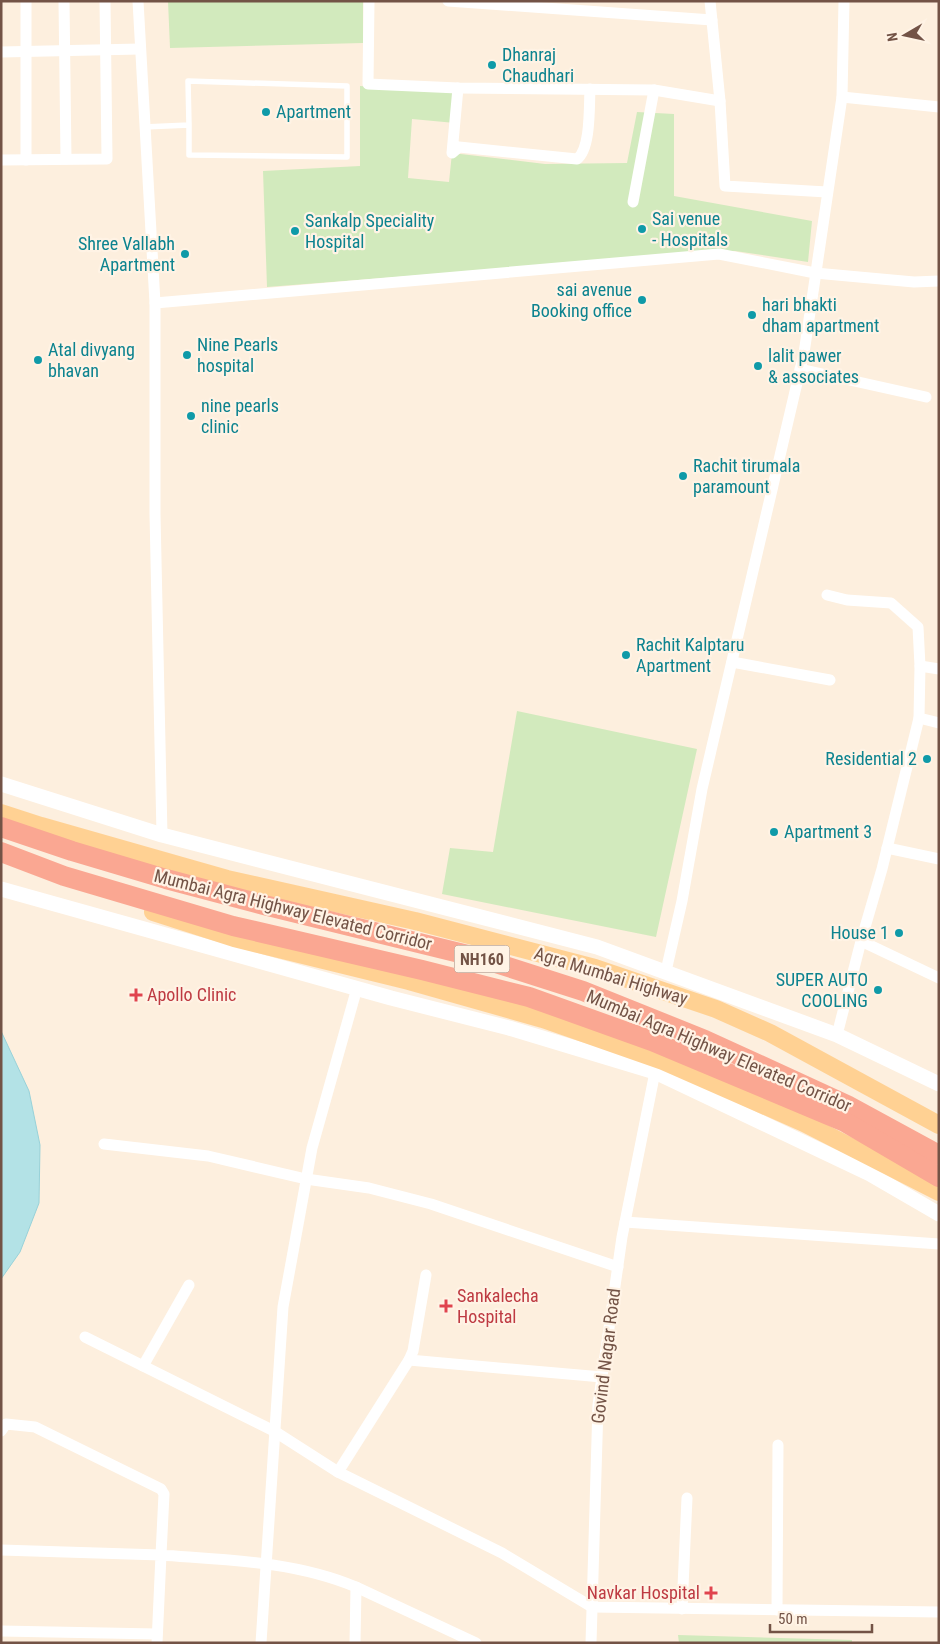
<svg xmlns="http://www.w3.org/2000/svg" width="940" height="1644" viewBox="0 0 940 1644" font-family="'Roboto Condensed',sans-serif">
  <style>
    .green { fill: #d2eabd }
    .water { fill: #b3e2e6; stroke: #98d2d9 }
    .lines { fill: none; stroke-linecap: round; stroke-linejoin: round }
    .lane { stroke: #fff; stroke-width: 5.5 }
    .street { stroke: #fff; stroke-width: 11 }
    .secondary { stroke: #fff; stroke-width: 15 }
    .primary { stroke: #ffd193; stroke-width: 18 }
    .highway { stroke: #faa792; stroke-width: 20 }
    .culture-dot { fill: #0f9aa8; stroke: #fff3e5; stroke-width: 2 }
    .health-dot { fill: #e0444e; stroke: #fff3e5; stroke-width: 2 }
    .labels { text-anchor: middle; stroke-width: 4.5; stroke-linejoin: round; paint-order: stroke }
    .shield { fill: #fff3e5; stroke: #9d8376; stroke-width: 1 }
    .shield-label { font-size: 16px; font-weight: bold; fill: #735346 }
    .culture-label { font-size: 18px; fill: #0d838f; stroke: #fff3e5; text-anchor: start }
    .street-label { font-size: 18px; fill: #735346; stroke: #fff3e5 }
    .health-label { font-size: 18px; fill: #be3a42; stroke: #fff3e5; text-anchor: start }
  </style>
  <rect width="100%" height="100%" fill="#fdefde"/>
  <g class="green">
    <polygon points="168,1 363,1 363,43 170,48"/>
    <polygon points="360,86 458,93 455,123 412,119 408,178 449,182 452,153 545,164 627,163 637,112 674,114 674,196 812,221 808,262 735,251 267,287 263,171 360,166"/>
    <polygon points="517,711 697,749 656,937 442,894 450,848 493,852"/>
    <polygon points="678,1635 852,1640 852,1643 679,1643"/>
  </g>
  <polygon class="water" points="1,1031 29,1091 40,1145 39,1203 20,1252 1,1279"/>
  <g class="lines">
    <polyline class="lane" points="144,127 189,125 189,155 347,157 347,86 188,81 189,125"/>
    <g class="street">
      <polyline points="26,1 26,160"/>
      <polyline points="64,1 66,159"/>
      <polyline points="138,1 155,303 155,514 162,835"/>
      <polyline points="369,1 368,84 458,88 654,90 720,101"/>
      <polyline points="448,1 712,20"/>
      <polyline points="710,1 720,101 725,186 827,192"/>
      <polyline points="1,52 140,49"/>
      <path d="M458 88 452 153 459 147 577 159C591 149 589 106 590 89"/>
      <polyline points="842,97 939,107"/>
      <polyline points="1,160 107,159 105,1"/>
      <polyline points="633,202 654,90"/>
      <polyline points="155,303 719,254 815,273 914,282 939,281"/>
      <polyline points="800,369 926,397"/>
      <polyline points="827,595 847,600 891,603 918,627 920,666 919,718 882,869 861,941 837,1035"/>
      <polyline points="732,662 830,680"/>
      <polyline points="920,666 939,669"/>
      <polyline points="919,718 939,723"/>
      <polyline points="887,848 939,859"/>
      <polyline points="861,941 939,978"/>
      <polyline points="666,971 682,901 702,789 804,353 842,97 844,1"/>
      <polyline points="104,1144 208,1156 306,1179 369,1188 431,1204 618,1267"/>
      <polyline points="625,1222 939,1244"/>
      <polyline points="85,1337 274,1431 338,1472 502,1553 592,1607 939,1612"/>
      <polyline points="409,1360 602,1377"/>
      <polyline points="143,1366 189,1285"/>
      <path d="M1 1431 6 1424 35 1427 161 1489 164 1494 161 1555C226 1560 295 1561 356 1587L355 1643"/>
      <polyline points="338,1472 409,1360 413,1351 426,1275"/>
      <polyline points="1,1550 161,1555 157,1643"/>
      <polyline points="356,1587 476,1643"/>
      <polyline points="682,1609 687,1498"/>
      <polyline points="777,1610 778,1445"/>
      <polyline points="1,1631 157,1634"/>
      <polyline points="261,1643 283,1307 312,1148 357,988"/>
      <polyline points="591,1643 598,1405 622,1237 655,1072"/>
    </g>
    <g class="secondary">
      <polyline points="1,784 162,835 597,947 837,1035 939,1084"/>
      <polyline points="1,889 391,998 509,1028 655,1072 870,1174 939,1214"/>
    </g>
    <g class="primary">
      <polyline points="1,813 41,826 227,879 415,921 595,968 716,1009 770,1033 939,1125"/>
      <polyline points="153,912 234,938 409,981 543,1019 663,1061 804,1123 939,1192"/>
    </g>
    <g class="highway">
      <polyline points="1,827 72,851 166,879 264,905 480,958 583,991 705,1040 847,1105 939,1155"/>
      <polyline points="1,852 64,876 233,926 422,970 529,997 652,1041 845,1122 939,1177"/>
    </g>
  </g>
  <g class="culture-dot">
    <circle cx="492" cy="65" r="5"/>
    <circle cx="266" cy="112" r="5"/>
    <circle cx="642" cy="229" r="5"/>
    <circle cx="295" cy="231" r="5"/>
    <circle cx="185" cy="254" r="5"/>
    <circle cx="642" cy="300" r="5"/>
    <circle cx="752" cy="315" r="5"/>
    <circle cx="187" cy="355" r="5"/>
    <circle cx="38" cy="360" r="5"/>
    <circle cx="758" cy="366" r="5"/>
    <circle cx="191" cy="416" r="5"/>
    <circle cx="683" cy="476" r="5"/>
    <circle cx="626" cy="655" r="5"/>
    <circle cx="927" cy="759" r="5"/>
    <circle cx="774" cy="832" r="5"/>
    <circle cx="899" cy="933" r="5"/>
    <circle cx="878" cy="990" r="5"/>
  </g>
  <g class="health-dot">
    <path d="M133.5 987.5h5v5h5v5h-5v5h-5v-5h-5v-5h5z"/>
    <path d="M443.5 1298.5h5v5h5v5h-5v5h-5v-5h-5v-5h5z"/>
    <path d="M708.5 1585.5h5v5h5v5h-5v5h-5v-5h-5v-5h5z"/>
  </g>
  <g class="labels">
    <rect class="shield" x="454.5" y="945.5" width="55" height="27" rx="4"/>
    <g class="shield-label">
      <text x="482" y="965">NH160</text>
    </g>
    <g class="culture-label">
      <text x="502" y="61">Dhanraj<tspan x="502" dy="21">Chaudhari</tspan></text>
      <text x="276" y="118">Apartment</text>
      <text x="652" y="225">Sai venue<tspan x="652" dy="21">- Hospitals</tspan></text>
      <text x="305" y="227">Sankalp Speciality<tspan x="305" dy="21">Hospital</tspan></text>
      <text x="175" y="250" text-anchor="end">Shree Vallabh<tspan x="175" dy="21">Apartment</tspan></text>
      <text x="632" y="296" text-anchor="end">sai avenue<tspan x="632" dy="21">Booking office</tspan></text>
      <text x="762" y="311">hari bhakti<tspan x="762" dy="21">dham apartment</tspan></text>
      <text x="197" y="351">Nine Pearls<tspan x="197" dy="21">hospital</tspan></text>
      <text x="48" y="356">Atal divyang<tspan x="48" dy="21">bhavan</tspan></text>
      <text x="768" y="362">lalit pawer<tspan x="768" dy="21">&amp; associates</tspan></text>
      <text x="201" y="412">nine pearls<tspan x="201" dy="21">clinic</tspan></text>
      <text x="693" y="472">Rachit tirumala<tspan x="693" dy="21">paramount</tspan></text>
      <text x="636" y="651">Rachit Kalptaru<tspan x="636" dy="21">Apartment</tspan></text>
      <text x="917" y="765" text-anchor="end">Residential 2</text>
      <text x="784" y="838">Apartment 3</text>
      <text x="889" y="939" text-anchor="end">House 1</text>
      <text x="868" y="986" text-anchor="end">SUPER AUTO<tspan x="868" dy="21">COOLING</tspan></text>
    </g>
    <g class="street-label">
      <text transform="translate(293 910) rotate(14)" y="6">Mumbai Agra Highway Elevated Corridor</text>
      <text transform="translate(611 976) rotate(17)" y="6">Agra Mumbai Highway</text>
      <text transform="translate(719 1051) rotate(23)" y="6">Mumbai Agra Highway Elevated Corridor</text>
      <text transform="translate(606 1356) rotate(-83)" y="6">Govind Nagar Road</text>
    </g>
    <g class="health-label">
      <text x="147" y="1001">Apollo Clinic</text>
      <text x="457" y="1302">Sankalecha<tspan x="457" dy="21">Hospital</tspan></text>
      <text x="700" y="1599" text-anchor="end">Navkar Hospital</text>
    </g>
  </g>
  <rect width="940" height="1644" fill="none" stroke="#735346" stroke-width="5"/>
  <g transform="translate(905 35) rotate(261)" stroke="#fff3e5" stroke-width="4" paint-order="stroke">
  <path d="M0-4L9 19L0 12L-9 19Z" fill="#735346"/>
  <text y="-8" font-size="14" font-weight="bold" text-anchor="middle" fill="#735346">N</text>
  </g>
  <path d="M770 1624v8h102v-8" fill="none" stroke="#735346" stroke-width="2.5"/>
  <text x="778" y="1624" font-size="15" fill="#735346" stroke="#fff3e5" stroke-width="4" paint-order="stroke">50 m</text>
</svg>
